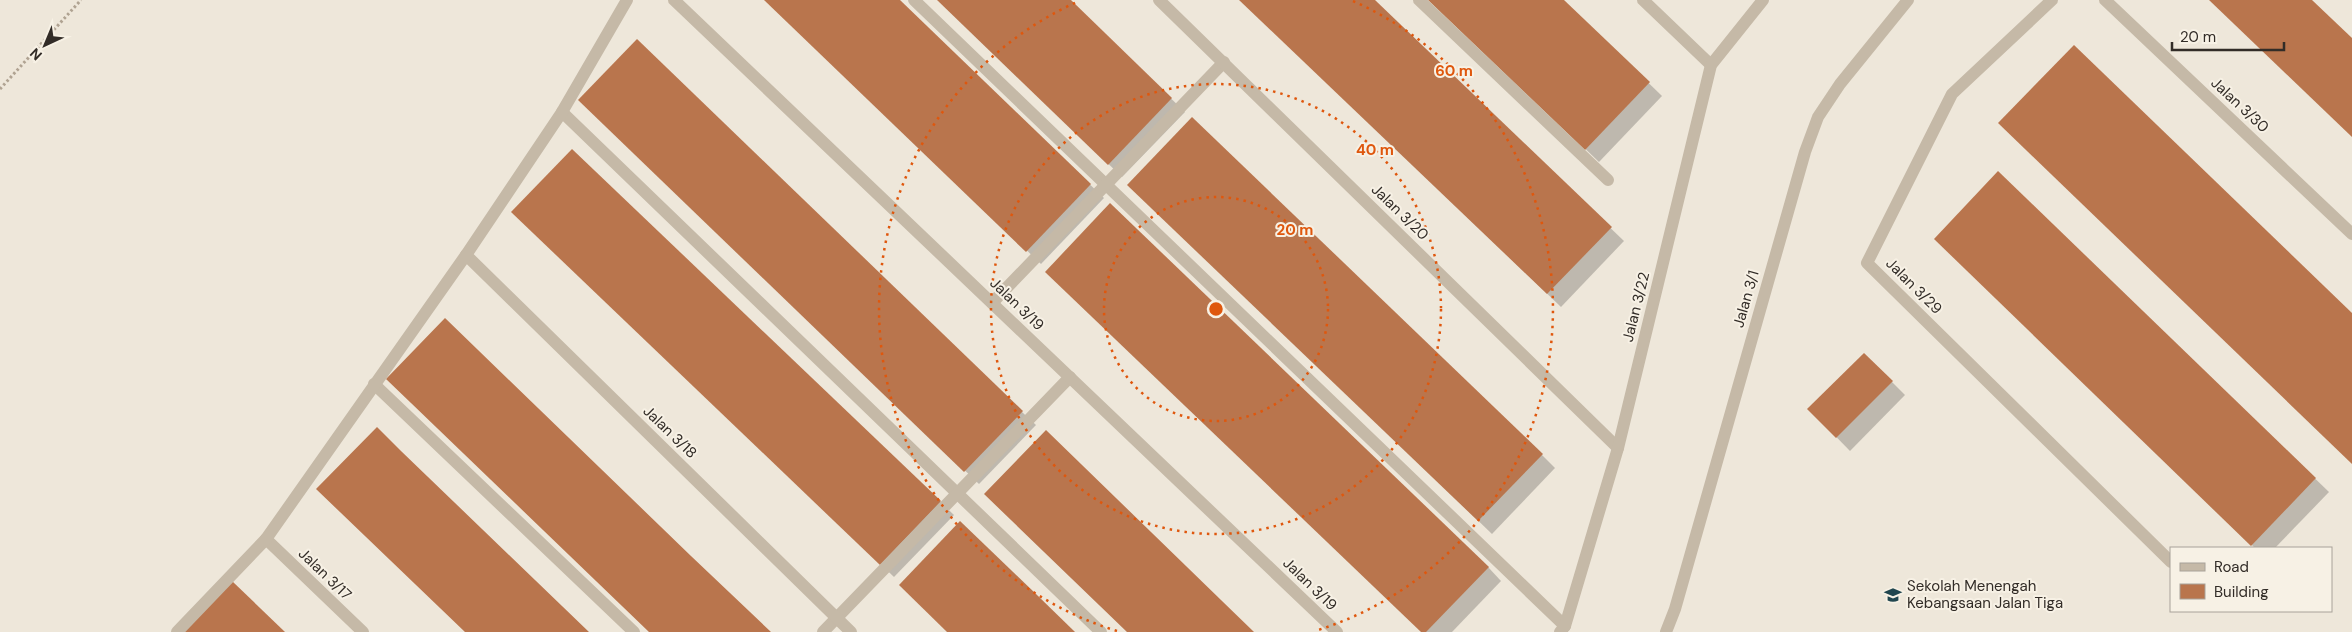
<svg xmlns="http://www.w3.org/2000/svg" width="2352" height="632" viewBox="0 0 2352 632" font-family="'DM Sans',sans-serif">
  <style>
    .shadow { fill: #0003 }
    .building { fill: #b9754d }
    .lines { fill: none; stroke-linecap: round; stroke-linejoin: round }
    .path { stroke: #b0a392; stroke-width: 3; stroke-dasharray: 2.5 2.5; stroke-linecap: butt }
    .service { stroke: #c5b9a7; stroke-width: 12 }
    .minor { stroke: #c5b9a7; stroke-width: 12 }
    .tertiary { stroke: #c5b9a7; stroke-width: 12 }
    .ring { fill: none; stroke: #df570d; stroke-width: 2.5; stroke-dasharray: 2.5 5 }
    .labels { text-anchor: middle; stroke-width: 4; stroke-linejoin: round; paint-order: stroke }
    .street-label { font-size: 15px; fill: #322c27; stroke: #f7f1e5 }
    .poi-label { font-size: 15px; fill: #322c27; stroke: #f7f1e5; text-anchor: start }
    .centre { fill: #df570d; stroke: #f7f1e5; stroke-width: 2.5 }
    .ring-label { font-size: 15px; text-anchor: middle; font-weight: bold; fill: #df570d; stroke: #f7f1e5; stroke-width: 4; stroke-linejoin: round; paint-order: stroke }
  </style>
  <rect width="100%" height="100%" fill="#eee7da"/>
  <g class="shadow">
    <polygon points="765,0 898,0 1104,198 1041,264"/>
    <polygon points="938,0 1069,0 1185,112 1122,177"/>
    <polygon points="1241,0 1373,0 1624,241 1561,307"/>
    <polygon points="1430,0 1563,0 1662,96 1599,162"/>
    <polygon points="593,113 1022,412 1036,425 979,484"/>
    <polygon points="572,150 954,515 894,577 526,225"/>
    <polygon points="1998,173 2329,492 2275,548 2255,548 1949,252"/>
    <polygon points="1143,198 1542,455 1555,468 1492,534"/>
    <polygon points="1864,354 1905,395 1850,451 1809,409"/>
    <polygon points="1488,567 1501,581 1452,632 1422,632"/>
  </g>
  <g class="building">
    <polygon points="764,0 900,0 1091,184 1026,252"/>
    <polygon points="937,0 1071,0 1172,98 1108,165"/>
    <polygon points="1239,0 1375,0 1612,227 1547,294"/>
    <polygon points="1428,0 1564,0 1650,82 1585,150"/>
    <polygon points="2209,0 2312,0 2352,38 2352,137"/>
    <polygon points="637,39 1023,411 964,472 578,100"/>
    <polygon points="2074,45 2352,313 2352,464 1998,123"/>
    <polygon points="1192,117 1543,454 1478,521 1127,185"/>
    <polygon points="572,149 941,501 880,565 511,212"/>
    <polygon points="1998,171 2316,478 2251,546 1934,239"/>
    <polygon points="1110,203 1489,567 1426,632 1421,632 1045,272"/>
    <polygon points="445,318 691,556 771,632 649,632 411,403 386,379"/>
    <polygon points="1864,353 1893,381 1836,438 1807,409"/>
    <polygon points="377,427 401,451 589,632 465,632 316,489"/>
    <polygon points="1046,430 1221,600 1254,632 1127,632 984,494"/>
    <polygon points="960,521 1036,594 1075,632 947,632 899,585"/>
    <polygon points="232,581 285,632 182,632"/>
  </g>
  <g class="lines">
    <polyline class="path" points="0,89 81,0"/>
    <g class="service">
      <polyline points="914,0 1565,626"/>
      <polyline points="1419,0 1608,180"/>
      <polyline points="562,112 1101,632"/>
      <polyline points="992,303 1224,62"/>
      <polyline points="374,384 634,632"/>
      <polyline points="823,632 1070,377"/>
    </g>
    <g class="minor">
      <polyline points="674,0 1337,632"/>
      <polyline points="1159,0 1618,448"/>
      <polyline points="1643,0 1711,65"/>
      <polyline points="2052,0 1952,94 1867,263 2171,562"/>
      <polyline points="2105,0 2352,234"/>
      <polyline points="466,255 851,632"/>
      <polyline points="266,539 363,632"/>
      <polyline points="177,632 266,539 466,255 562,112 627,0"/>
      <polyline points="1560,632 1565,626 1618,448 1711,65 1763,0"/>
    </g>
    <polyline class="tertiary" points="1666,632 1675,609 1805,152 1818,117 1840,84 1908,0"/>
  </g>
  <g class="ring">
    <circle cx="1216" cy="309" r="112"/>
    <circle cx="1216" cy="309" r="225"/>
    <path d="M1117 631A337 337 0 0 1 1079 1M1353 1A337 337 0 0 1 1315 631"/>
  </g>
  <defs>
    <g id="school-bare" transform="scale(1.35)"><path d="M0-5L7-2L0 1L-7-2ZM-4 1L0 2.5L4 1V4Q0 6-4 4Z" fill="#21464f" stroke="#f7f1e5" stroke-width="2.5" paint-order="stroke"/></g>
  </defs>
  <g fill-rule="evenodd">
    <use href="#school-bare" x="1893" y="595"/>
  </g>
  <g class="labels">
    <g class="street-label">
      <text transform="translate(2240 105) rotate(43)" y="5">Jalan 3/30</text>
      <text transform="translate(1400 212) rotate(44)" y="5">Jalan 3/20</text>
      <text transform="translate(1914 286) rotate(45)" y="5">Jalan 3/29</text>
      <text transform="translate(1746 299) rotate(-74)" y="5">Jalan 3/1</text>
      <text transform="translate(1017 304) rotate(44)" y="5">Jalan 3/19</text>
      <text transform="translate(1636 307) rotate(-76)" y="5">Jalan 3/22</text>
      <text transform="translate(670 432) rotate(44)" y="5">Jalan 3/18</text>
      <text transform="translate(325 574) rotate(44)" y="5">Jalan 3/17</text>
      <text transform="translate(1310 584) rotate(44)" y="5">Jalan 3/19</text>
    </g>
    <g class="poi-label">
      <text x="1907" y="591">Sekolah Menengah<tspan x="1907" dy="17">Kebangsaan Jalan Tiga</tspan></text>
    </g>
  </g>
  <circle cx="1216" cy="309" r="8" class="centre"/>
  <g class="ring-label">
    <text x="1454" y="76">60 m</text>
    <text x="1375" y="155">40 m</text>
    <text x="1295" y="235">20 m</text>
  </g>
  <rect x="2170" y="547" width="162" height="65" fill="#f7f1e5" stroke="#a8a299"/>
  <rect x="2180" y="563" width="25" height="8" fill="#c5b9a7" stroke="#a8a299"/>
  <text x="2214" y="572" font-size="15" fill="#322c27">Road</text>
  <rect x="2180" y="584" width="25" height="15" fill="#b9754d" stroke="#a8a299"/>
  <text x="2214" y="597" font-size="15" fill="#322c27">Building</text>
  <g transform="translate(45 45) rotate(224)" stroke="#f7f1e5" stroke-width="4" paint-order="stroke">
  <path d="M0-4L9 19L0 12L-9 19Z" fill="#322c27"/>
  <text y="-8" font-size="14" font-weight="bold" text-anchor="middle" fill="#322c27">N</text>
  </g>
  <path d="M2172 42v8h112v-8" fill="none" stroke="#322c27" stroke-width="2.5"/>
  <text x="2180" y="42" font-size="15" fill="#322c27" stroke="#f7f1e5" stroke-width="4" paint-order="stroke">20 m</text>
</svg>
